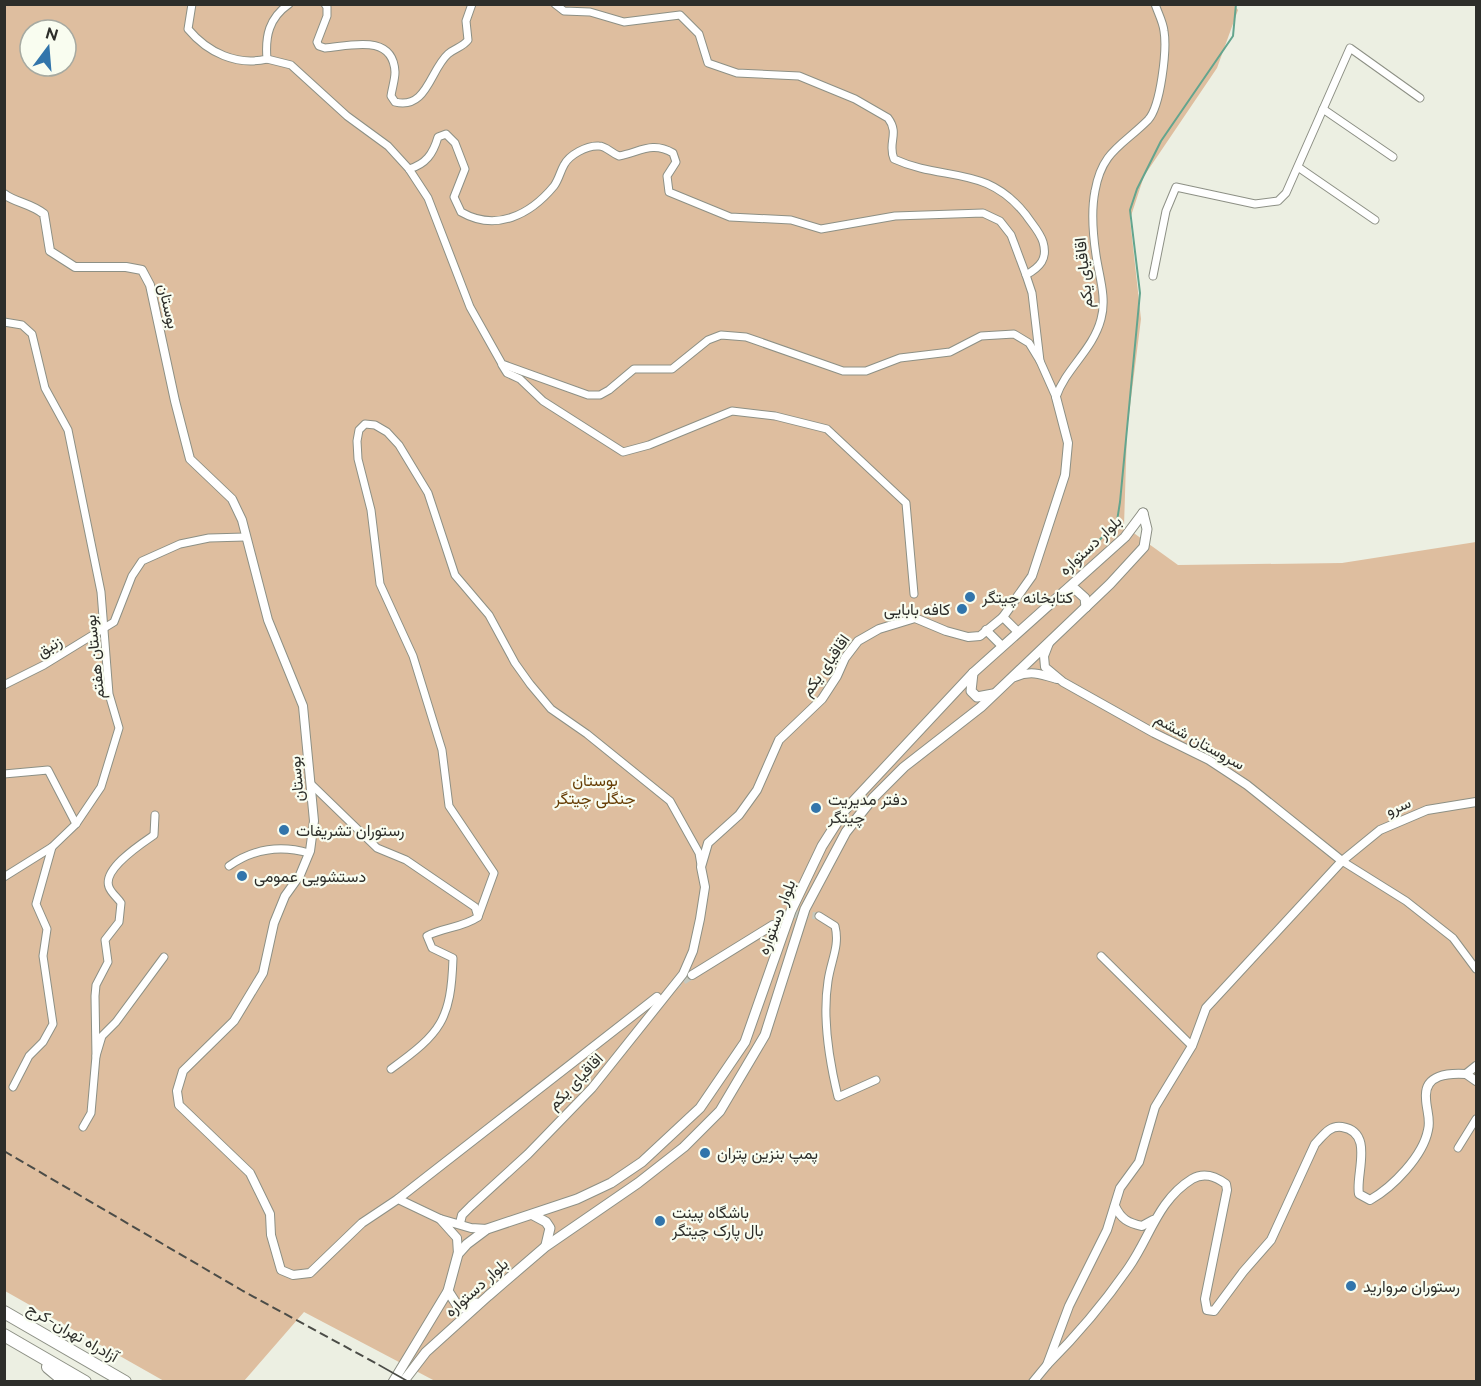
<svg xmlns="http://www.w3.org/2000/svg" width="1481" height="1386" viewBox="0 0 1481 1386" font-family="Raleway,Vazirmatn,sans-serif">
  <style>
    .green { fill: #debe9f; fill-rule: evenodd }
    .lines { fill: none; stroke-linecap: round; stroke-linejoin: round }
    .stream { stroke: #63a58e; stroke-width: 2 }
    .minor-tunnel { stroke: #c6c8bd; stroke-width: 7; stroke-dasharray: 7 3.5; stroke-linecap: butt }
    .tertiary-tunnel { stroke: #c6c8bd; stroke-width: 8; stroke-dasharray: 8 4; stroke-linecap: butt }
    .minor-casing { stroke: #8d9085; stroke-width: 9 }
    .tertiary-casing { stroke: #8d9085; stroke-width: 10 }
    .secondary-casing { stroke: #8d9085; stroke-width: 11 }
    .motorway-casing { stroke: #8d9085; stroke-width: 14 }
    .minor { stroke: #fff; stroke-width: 7 }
    .tertiary { stroke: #fff; stroke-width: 8 }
    .secondary { stroke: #fff; stroke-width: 9 }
    .motorway { stroke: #fff; stroke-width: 12 }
    .tram { stroke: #4b4c47; stroke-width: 1.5 }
    .rail { stroke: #4b4c47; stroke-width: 2; stroke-dasharray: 9 4.5; stroke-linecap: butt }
    .poi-dot { fill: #3275ab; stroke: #f9fdf0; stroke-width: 2 }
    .labels { text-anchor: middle; stroke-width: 4.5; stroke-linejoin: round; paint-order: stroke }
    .street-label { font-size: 16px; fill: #2d2e2a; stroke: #f9fdf0 }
    .poi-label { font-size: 16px; fill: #2d2e2a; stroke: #f9fdf0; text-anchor: start }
    .park-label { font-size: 16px; fill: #673e05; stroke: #f9fdf0 }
  </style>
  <rect width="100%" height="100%" fill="#ecefe2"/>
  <path class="green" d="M5 5H1234L1238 10 1217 68 1144 176 1130 219 1141 319 1127 430 1124 526 1178 565 1342 563 1476 542V1381H435L304 1312 244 1381H164L5 1291ZM30 30H66V66H30Z"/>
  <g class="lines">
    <polyline class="stream" points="1082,559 1117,521 1120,502 1140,293 1130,210 1137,189 1161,141 1233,36 1236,4"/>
    <polyline class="minor-tunnel" points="773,925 796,914 819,916"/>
    <polyline class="tertiary-tunnel" points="673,987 692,975"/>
    <g class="minor-casing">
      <g id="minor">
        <path d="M192 4 188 29C208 53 237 66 267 59 265 36 269 18 289 4"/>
        <path d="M325 4 327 7V16L317 42 319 46 325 48C350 46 393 33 395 72 395 80 392 88 391 96L395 102C427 110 430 70 448 54 455 48 463 47 468 40L466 21 472 4"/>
        <path d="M555 4 564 11 590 12 624 22 680 15 699 34 708 63 737 73 799 76 855 99 888 118C900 134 887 143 894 159 944 182 986 164 1026 215 1032 224 1040 232 1043 242 1048 259 1040 267 1026 275L1032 293 1040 361 1056 397"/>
        <polyline points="267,59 291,65 347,116 388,146 409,169 428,198 470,307 502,364 588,395 600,395 609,390 634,369 672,369 708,340 721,335 746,337 843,371 866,371 900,358 950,352 981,336 1014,334 1029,343 1040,361"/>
        <polyline points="1323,109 1393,157"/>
        <polyline points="1298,167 1375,220"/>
        <path d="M409 169C426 164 433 154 438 137L446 134 455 143 465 169 454 197 461 212C496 232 530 215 554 186 559 179 560 172 564 165 569 155 587 145 599 146 606 146 611 153 619 156 640 152 652 141 673 153L676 162 667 176 669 192 730 217 791 220 821 229 895 216 983 213 1000 221 1011 235 1026 275"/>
        <polyline points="1153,276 1166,211 1176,187 1255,204 1278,201 1286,193 1350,48 1420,98"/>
        <polyline points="4,322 22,325 32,334 45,388 68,430 101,592 109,694 119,728 101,787 76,824 52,847 36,904 47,929 43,956 53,1024 43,1042 29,1056 13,1087"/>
        <polyline points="502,365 507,373 520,379 543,401 623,452 649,445 732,411 775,416 827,429 906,503 914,594"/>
        <path d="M1056 397C1066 368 1093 350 1101 319 1107 298 1099 276 1096 255 1093 235 1091 211 1095 191 1102 151 1122 146 1148 120 1161 106 1167 49 1164 31 1163 22 1158 13 1155 4"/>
        <polyline points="4,685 44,665 114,622 132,576 142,561 180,544 209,538 245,537"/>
        <polyline points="4,774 48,770 76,824"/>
        <path d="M312 785 377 848 406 860 475 907 478 917C462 928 444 927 427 936L432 948 453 958C451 1020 441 1033 391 1069"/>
        <polyline points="1342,861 1406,901 1453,938 1476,969"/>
        <path d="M229 866C253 849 281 845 309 853"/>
        <polyline points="4,877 52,847"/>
        <path d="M819 916 835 926C840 946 831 960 828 981 822 1019 829 1060 838 1097L876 1080"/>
        <polyline points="478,917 494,873 449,806 442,750 413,656 380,584 371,510 358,459 357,441 359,430 365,424 375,425 387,432 399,445 428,493 455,575 489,615 515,663 530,684 551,709 587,734 670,801 699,853 701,865"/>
        <polyline points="1101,956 1192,1046"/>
        <path d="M96 1056 95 996 96 985 108 962 105 940 119 922 121 903C118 898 111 893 109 887 102 869 141 844 154 835L155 815"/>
        <polyline points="83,1127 91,1113 96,1056 102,1036 116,1022 164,957"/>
        <polyline points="1458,1148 1476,1119"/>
      </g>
    </g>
    <g class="tertiary-casing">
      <g id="tertiary">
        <path d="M4 194C16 203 30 203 44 214L50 251 75 267H126L142 270 150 285 175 401 190 459 232 499 242 520 268 620 303 706 314 821 310 851 300 875 285 896 274 923 263 973 234 1021 183 1071 177 1091 179 1105 250 1173 270 1214 271 1235 281 1270 293 1275 310 1273 362 1223 398 1199 440 1219"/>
        <polyline points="1003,617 1018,632"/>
        <polyline points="986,630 1002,646"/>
        <polyline points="1049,643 1044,656 1045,667 1063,682 1154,733 1209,760 1247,785 1342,861"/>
        <path d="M1015 677C1030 670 1041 674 1057 679"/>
        <polyline points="692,975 773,925"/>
        <polyline points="1476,1066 1466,1074 1476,1081"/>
        <polyline points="398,1199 657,997"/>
        <path d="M1115 1206C1121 1219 1128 1223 1142 1226L1153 1220"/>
        <polyline points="460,1223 462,1215 471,1206 528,1154 592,1088 683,974 693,951 700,919 705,887 701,867 708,843 739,815 757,790 779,740 822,699 837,676 845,658 858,641 879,629 915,618 946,631 968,637 980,636 1003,617 1032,576 1065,475 1068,443 1056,397"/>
        <polyline points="458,1254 457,1238 440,1219 471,1228 487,1229"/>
        <path d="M1047 1365C1077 1335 1105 1302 1129 1267 1150 1237 1158 1200 1192 1179 1204 1172 1215 1176 1226 1184L1227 1190 1205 1299 1207 1310 1214 1311 1243 1272 1271 1240 1315 1144C1323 1136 1329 1125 1342 1127 1375 1132 1355 1175 1359 1194L1370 1200C1393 1187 1423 1156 1428 1130 1431 1119 1426 1109 1426 1098 1424 1074 1449 1073 1466 1074"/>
        <polyline points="1033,1382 1047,1365 1069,1306 1107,1230 1120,1188 1139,1162 1155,1107 1192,1046 1206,1008 1342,861 1380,830 1427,810 1476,802"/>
      </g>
    </g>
    <g class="secondary-casing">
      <g id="secondary">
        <polyline points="1064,592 1075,589 1085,598 1086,607"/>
        <polyline points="973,673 971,691 977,697 993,694"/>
        <polyline points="533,1215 546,1222 550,1228 546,1245"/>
        <polyline points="448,1291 459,1308 469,1308 476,1303"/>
        <polyline points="393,1382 448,1291 458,1254 467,1244 487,1229 577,1199 611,1183 642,1162 700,1108 745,1042 791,911 822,846 845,810 973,673 1125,537 1143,513"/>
        <polyline points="403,1382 426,1352 488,1296 545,1247 638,1183 684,1147 720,1111 765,1035 805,909 846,832 873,798 904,767 981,707 1110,584 1144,547 1147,529 1143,513"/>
      </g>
    </g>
    <g class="motorway-casing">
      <g id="motorway">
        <polyline points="4,1312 125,1382"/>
        <polyline points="4,1335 85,1382"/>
        <polyline points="48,1367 66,1382"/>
      </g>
    </g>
    <use href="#minor" class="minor"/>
    <use href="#tertiary" class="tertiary"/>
    <use href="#secondary" class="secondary"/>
    <use href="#motorway" class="motorway"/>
    <polyline class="tram" points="379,1365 409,1382"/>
    <polyline class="rail" points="4,1151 243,1291 379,1365"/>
  </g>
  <g class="poi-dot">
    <circle cx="970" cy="597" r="6"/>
    <circle cx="962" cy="609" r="6"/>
    <circle cx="816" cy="808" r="6"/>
    <circle cx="284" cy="830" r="6"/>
    <circle cx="242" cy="876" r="6"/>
    <circle cx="705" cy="1153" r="6"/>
    <circle cx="660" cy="1221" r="6"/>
    <circle cx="1351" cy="1286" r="6"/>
  </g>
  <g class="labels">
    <g class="street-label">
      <text transform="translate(1083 273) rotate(-96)" y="6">اقاقیای یکم</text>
      <text transform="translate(169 306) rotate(77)" y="6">بوستان</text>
      <text transform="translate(1090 545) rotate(-43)" y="6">بلوار دستواره</text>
      <text transform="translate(49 646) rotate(-31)" y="6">زنبق</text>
      <text transform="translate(94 657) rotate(-96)" y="6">بوستان هفتم</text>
      <text transform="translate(825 665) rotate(-55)" y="6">اقاقیای یکم</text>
      <text transform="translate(1200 741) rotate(29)" y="6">سروستان ششم</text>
      <text transform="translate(296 779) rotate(-95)" y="6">بوستان</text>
      <text transform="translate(1398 806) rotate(-23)" y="6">سرو</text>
      <text transform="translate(776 917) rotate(-69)" y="6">بلوار دستواره</text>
      <text transform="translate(575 1081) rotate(-46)" y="6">اقاقیای یکم</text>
      <text transform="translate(476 1287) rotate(-42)" y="6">بلوار دستواره</text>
      <text transform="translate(73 1332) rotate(30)" y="6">آزادراه تهران-کرج</text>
    </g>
    <g class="poi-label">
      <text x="982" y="603">کتابخانه چیتگر</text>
      <text x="950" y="615" text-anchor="end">کافه بابایی</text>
      <text x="828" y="805">دفتر مدیریت<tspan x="828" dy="18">چیتگر</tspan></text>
      <text x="296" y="836">رستوران تشریفات</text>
      <text x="254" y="882">دستشویی عمومی</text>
      <text x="717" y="1159">پمپ بنزین پتران</text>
      <text x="672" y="1218">باشگاه پینت<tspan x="672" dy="18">بال پارک چیتگر</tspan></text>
      <text x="1363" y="1292">رستوران مروارید</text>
    </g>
    <g class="park-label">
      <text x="595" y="786">بوستان<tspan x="595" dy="18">جنگلی چیتگر</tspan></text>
    </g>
  </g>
  <rect width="1481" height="1386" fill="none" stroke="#2d2e2a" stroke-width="12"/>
  <g transform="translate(48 48) rotate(16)"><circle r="28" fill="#f9fdf0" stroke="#a7aaa1" stroke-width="1.5"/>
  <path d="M0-4.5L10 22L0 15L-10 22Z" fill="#3275ab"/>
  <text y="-9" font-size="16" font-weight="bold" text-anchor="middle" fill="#2d2e2a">N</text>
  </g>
</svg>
